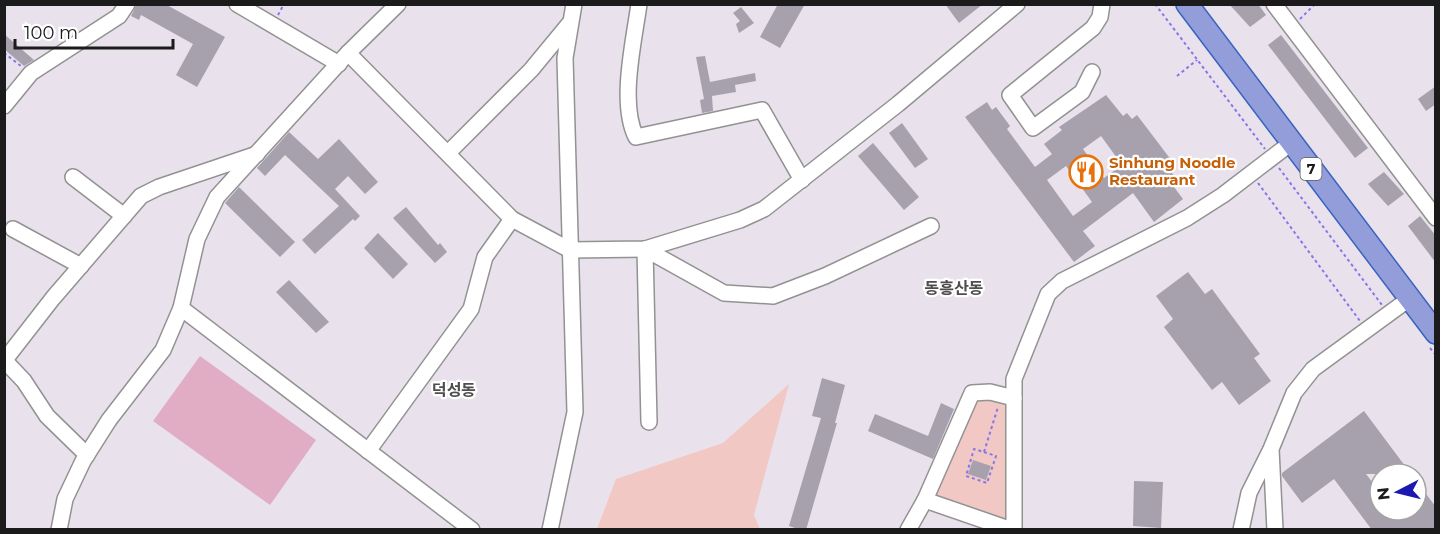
<svg xmlns="http://www.w3.org/2000/svg" width="1440" height="534" viewBox="0 0 1440 534" font-family="Montserrat,'Noto Sans KR',sans-serif">
  <style>
    .grass { fill: #e0adc5 }
    .park { fill: #f1c8c3 }
    .building { fill: #a7a1ad; fill-rule: evenodd }
    .lines { fill: none; stroke-linecap: round; stroke-linejoin: round }
    .minor-casing { stroke: #929292; stroke-width: 18 }
    .highway-casing { stroke: #3963c0; stroke-width: 24 }
    .path { stroke: #8677e8; stroke-width: 2; stroke-dasharray: 3 3; stroke-linecap: butt }
    .minor { stroke: #fff; stroke-width: 15 }
    .highway { stroke: #929dda; stroke-width: 21 }
    .labels { text-anchor: middle; stroke-width: 4.5; stroke-linejoin: round; paint-order: stroke }
    .shield { fill: #fff; stroke: #5f5f5f; stroke-width: 1.5 }
    .shield-label { font-size: 14px; font-weight: bold; fill: #1b1b1b }
    .food-label { font-size: 15px; font-weight: bold; fill: #c56008; stroke: #fff; text-anchor: start }
    .neighbourhood-label { font-size: 16px; font-weight: bold; fill: #4e4e4e; stroke: #fff }
  </style>
  <rect width="100%" height="100%" fill="#e9e2ec"/>
  <polygon class="grass" points="200,356 316,440 270,505 153,421"/>
  <g class="park">
    <polygon points="789,384 754,515 760,529 597,529 616,479 723,443"/>
    <polygon points="974,397 1011,406 1010,523 933,496"/>
  </g>
  <g class="building">
    <polygon points="137,4 165,4 225,37 197,87 176,75 193,44 141,15 139,20 131,16"/>
    <polygon points="778,4 805,4 780,48 760,37"/>
    <polygon points="945,4 983,4 959,23"/>
    <polygon points="1229,4 1258,4 1266,15 1250,27"/>
    <polygon points="741,7 754,23 739,33 736,24 740,21 733,13"/>
    <polygon points="4,34 34,60 24,66 4,49"/>
    <polygon points="1281,35 1368,148 1355,158 1268,45"/>
    <polygon points="705,56 710,82 755,73 756,81 735,85 736,92 712,96 713,111 702,113 700,100 704,99 696,57"/>
    <polygon points="1436,86 1436,104 1426,111 1418,99"/>
    <path d="M1106 95 1123 116 1127 113 1132 119 1137 115 1175 165 1171 172 1174 175 1168 179 1183 199 1154 222 1133 193 1083 231 1095 246 1074 262 965 117 987 102 992 110 996 107 1010 126 1007 129 1035 167 1052 154 1044 144 1062 130 1059 127ZM1101 136 1122 165 1104 178 1083 149ZM1066 166 1092 202 1073 216 1047 180Z"/>
    <polygon points="902,123 928,159 915,168 889,133"/>
    <polygon points="289,132 318,159 339,139 378,182 365,194 348,176 335,189 360,216 355,221 353,219 315,254 302,240 339,206 285,155 265,176 257,168"/>
    <polygon points="873,143 919,197 904,210 858,156"/>
    <polygon points="1384,172 1404,194 1388,206 1368,184"/>
    <polygon points="239,187 295,242 280,257 225,203"/>
    <polygon points="406,207 438,245 440,243 447,252 435,263 393,218"/>
    <polygon points="1420,216 1436,236 1436,263 1408,226"/>
    <polygon points="378,233 408,264 393,279 364,248"/>
    <polygon points="1188,272 1205,294 1212,289 1260,354 1254,358 1271,381 1239,405 1222,382 1212,390 1164,327 1173,319 1156,296"/>
    <polygon points="289,280 329,322 316,333 276,292"/>
    <polygon points="822,378 845,385 835,423 837,423 806,530 801,530 789,526 821,418 812,416"/>
    <polygon points="941,403 954,409 933,459 868,431 875,414 928,436"/>
    <polygon points="1364,411 1411,474 1366,474 1380,492 1380,510 1416,510 1416,481 1436,507 1436,530 1372,530 1334,479 1302,503 1282,476 1282,473"/>
    <polygon points="973,460 991,466 986,480 968,474"/>
    <polygon points="1134,481 1163,482 1161,528 1133,526"/>
  </g>
  <g class="lines">
    <g class="minor-casing">
      <g id="minor">
        <polyline points="237,4 339,64"/>
        <path d="M639 4C634 41 619 103 636 137L762 110 802 180"/>
        <polyline points="1274,4 1436,218"/>
        <polyline points="348,53 512,219 570,250 645,249 740,220 764,209 898,104 1017,4"/>
        <polyline points="1092,72 1082,92 1033,128 1010,95 1093,28 1100,17 1102,4"/>
        <polyline points="4,106 31,73 119,16 127,4"/>
        <polyline points="449,152 531,70 569,24"/>
        <polyline points="73,177 124,216"/>
        <polyline points="13,229 81,266"/>
        <polyline points="645,249 724,293 773,296 825,276 931,226"/>
        <polyline points="645,249 649,422"/>
        <polyline points="181,308 472,530"/>
        <polyline points="4,361 53,298 141,196 159,187 257,154"/>
        <polyline points="5,361 24,381 47,416 87,455"/>
        <polyline points="368,451 471,309 485,257 512,219"/>
        <polyline points="925,500 1012,530"/>
        <polyline points="59,530 65,499 83,461 109,420 163,350 181,308 197,239 217,197 348,53 398,4"/>
        <polyline points="550,530 575,412 565,58 574,4"/>
        <polyline points="908,530 925,500 972,393 990,392 1014,398"/>
        <polyline points="1014,530 1014,379 1048,294 1062,281 1187,218 1223,195 1291,143"/>
        <polyline points="1241,530 1249,493 1270,451"/>
        <polyline points="1275,530 1271,449 1294,393 1313,369 1409,299"/>
      </g>
    </g>
    <g class="highway-casing">
      <polyline id="highway" points="1187,4 1436,333"/>
    </g>
    <g class="path">
      <polyline points="1155,4 1265,149"/>
      <polyline points="278,15 284,4"/>
      <polyline points="1300,19 1315,4"/>
      <polyline points="4,53 21,66"/>
      <polyline points="1177,76 1197,60"/>
      <polyline points="1279,168 1382,305"/>
      <polyline points="1258,183 1360,321"/>
      <polyline points="1430,348 1436,355"/>
      <polyline points="984,452 996,456 987,483 966,476 974,449 984,452 998,407"/>
    </g>
    <use href="#minor" class="minor"/>
    <use href="#highway" class="highway"/>
  </g>
  <defs>
    <g id="restaurant-ring" transform="scale(1.725)"><circle r="9.5" fill="#fff" stroke="#e8710a" stroke-width="1.5"/><path d="M-5-6h1v4h1v-4h1v4h1v-4h1v5L-1.5 .5V6h-2V.5L-5-1ZM5-6V6H3V1.5H1.5Q1.5-4 5-6Z" fill="#e8710a"/></g>
  </defs>
  <g fill-rule="evenodd">
    <use href="#restaurant-ring" x="1086" y="172"/>
  </g>
  <g class="labels">
    <rect class="shield" x="1300.5" y="158" width="21" height="22" rx="4.5"/>
    <g class="shield-label">
      <text x="1311" y="174">7</text>
    </g>
    <g class="food-label">
      <text x="1109" y="168">Sinhung Noodle<tspan x="1109" dy="17">Restaurant</tspan></text>
    </g>
    <g class="neighbourhood-label">
      <text x="954" y="294">동흥산동</text>
      <text x="454" y="396">덕성동</text>
    </g>
  </g>
  <rect width="1440" height="534" fill="none" stroke="#1b1b1b" stroke-width="12"/>
  <g transform="translate(1398 492) rotate(263)"><circle r="28" fill="#ffffff" stroke="#a4a4a4" stroke-width="1.5"/>
  <path d="M0-4.5L10 22L0 15L-10 22Z" fill="#1d18af"/>
  <text y="-9" font-size="16" font-weight="bold" text-anchor="middle" fill="#1b1b1b">N</text>
  </g>
  <path d="M15 39v9h158v-9" fill="none" stroke="#1b1b1b" stroke-width="3"/>
  <text x="24" y="39" font-size="18" fill="#1b1b1b" stroke="#ffffff" stroke-width="4.5" paint-order="stroke">100 m</text>
</svg>
